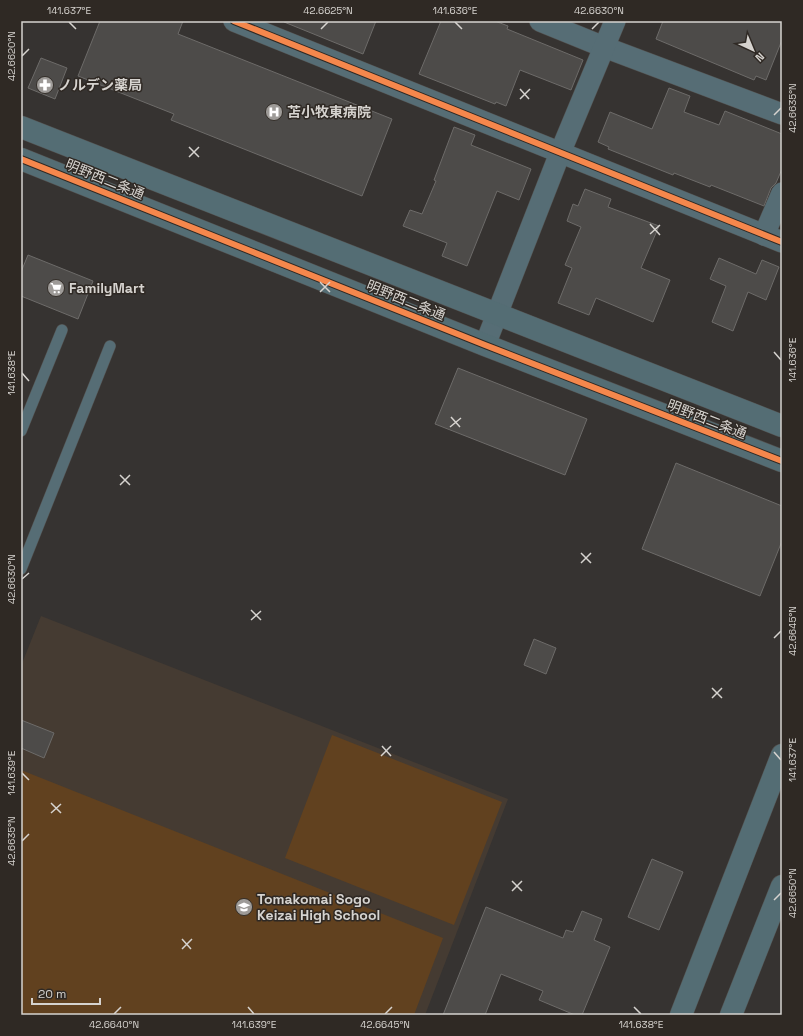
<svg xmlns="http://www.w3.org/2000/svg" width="803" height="1036" viewBox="0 0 803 1036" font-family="'Space Grotesk','Noto Sans JP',sans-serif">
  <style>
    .built { fill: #453b32 }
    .green { fill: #61411f }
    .building { fill: #4d4b49; stroke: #6d6b69 }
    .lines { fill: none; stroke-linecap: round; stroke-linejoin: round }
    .lane-casing { stroke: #52504e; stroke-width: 12 }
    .street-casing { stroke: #52504e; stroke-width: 22 }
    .secondary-casing { stroke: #52504e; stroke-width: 23 }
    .lane { stroke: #566d75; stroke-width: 11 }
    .street { stroke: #566d75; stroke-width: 21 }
    .secondary { stroke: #546d74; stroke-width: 22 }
    .cycleway-casing { stroke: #2f2924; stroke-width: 8 }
    .cycleway { stroke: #f5874c; stroke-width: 6 }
    .ticks { fill: none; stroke: #d6d3cf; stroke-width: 1.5 }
    .labels { text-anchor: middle; stroke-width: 3; stroke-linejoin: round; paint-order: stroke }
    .poi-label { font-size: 14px; font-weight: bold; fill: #d6d3cf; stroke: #2f2924; text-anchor: start }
    .street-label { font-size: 14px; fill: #d6d3cf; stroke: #2f2924 }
    .neatline { fill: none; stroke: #d6d3cf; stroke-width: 1.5 }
    .ticks-label { font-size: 10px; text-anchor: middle; fill: #d6d3cf }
  </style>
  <rect width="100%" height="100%" fill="#363331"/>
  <polygon class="built" points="41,616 508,799 425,1015 21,1015 21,666"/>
  <g class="green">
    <polygon points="332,735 502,802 454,925 285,858"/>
    <polygon points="21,770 443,938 414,1015 21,1015"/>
  </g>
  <g class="building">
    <polygon points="100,21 183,21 178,34 392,119 362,196 171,120 174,114 78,76"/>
    <polygon points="284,21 376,21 363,54 284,22"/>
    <polygon points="441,21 495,21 508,26 507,29 583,60 571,90 520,70 506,106 496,102 495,104 419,74"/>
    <polygon points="663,21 782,21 782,40 766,80 756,76 754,80 656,39"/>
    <polygon points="41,58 67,68 55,99 28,88"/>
    <polygon points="669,88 690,96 684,112 719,125 725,111 782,134 782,169 776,183 771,188 764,206 711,185 710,187 674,173 673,175 608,149 609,147 598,142 610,112 652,129"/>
    <polygon points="454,127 475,135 471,145 531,169 519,200 497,191 467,266 442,256 447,243 403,226 410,210 422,214 436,181 434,180"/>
    <polygon points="585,189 611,199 608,207 659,226 641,268 670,280 653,322 596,298 589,315 558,303 572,268 565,265 581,227 567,221 573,204 578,206"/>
    <polygon points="28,255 93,281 78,319 21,296 21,272"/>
    <polygon points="719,258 756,274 762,260 779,267 766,300 748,292 733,331 712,322 726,286 710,279"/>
    <polygon points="458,368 587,419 565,475 435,424"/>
    <polygon points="676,463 782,506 782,541 760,596 642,549"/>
    <polygon points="534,639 556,648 546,674 524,665"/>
    <polygon points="21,720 54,733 44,758 21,748"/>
    <polygon points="652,859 683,872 659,930 628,917"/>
    <polygon points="486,907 563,938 566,930 573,932 582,911 602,919 594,940 610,947 582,1015 575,1015 539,1000 543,991 501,974 485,1015 443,1015"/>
  </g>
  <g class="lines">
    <g class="lane-casing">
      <g id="lane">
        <polyline points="21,431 62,330"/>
        <polyline points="21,569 110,346"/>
      </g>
    </g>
    <g class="street-casing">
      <g id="street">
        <polyline points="234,21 782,242"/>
        <polyline points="540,21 604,47 782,114"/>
        <polyline points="764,235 782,193"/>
        <polyline points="485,345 560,153 615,21"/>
      </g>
    </g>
    <g class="secondary-casing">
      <g id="secondary">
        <polyline points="21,127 782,426"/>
        <polyline points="21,159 485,345 782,461"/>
        <polyline points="681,1015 782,755"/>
        <polyline points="731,1015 782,886"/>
      </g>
    </g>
    <use href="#lane" class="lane"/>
    <use href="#street" class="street"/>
    <use href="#secondary" class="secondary"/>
    <g class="cycleway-casing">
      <g id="cycleway">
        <polyline points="234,21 782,242"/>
        <polyline points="21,159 485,345 782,461"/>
      </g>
    </g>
    <use href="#cycleway" class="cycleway"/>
  </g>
  <path class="ticks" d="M69 22 76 29M455 22 462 29M321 29 328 22M592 29 599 22M22 56 29 49M520 89 529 99M520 99 530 89M774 115 781 108M189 147 199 157M189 157 199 147M650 224 660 235M650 234 660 225M320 282 330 292M320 292 330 282M774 352 781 360M22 373 29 381M451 417 460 427M450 427 461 418M120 475 130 485M120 485 130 475M581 553 591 563M581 563 591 553M22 579 29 573M251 610 261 620M251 620 261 611M774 638 781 631M712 688 722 698M712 698 722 688M382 746 391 756M774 752 781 760M381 756 391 746M22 773 29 780M51 803 61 813M51 813 61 804M22 841 29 834M512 881 522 891M512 891 522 881M774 900 781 893M182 939 191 949M182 949 192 939M248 1007 254 1014M634 1007 641 1014M114 1014 121 1007M385 1014 392 1007"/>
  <defs>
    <g id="pharmacy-disc" transform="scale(0.9)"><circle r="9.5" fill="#9e9b98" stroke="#2f2924"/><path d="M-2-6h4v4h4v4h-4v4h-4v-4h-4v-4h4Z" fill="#fff"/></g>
    <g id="hospital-disc" transform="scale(0.9)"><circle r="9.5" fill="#9e9b98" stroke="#2f2924"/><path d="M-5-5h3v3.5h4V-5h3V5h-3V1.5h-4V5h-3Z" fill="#fff"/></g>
    <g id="supermarket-disc" transform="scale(0.9)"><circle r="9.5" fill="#9e9b98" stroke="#2f2924"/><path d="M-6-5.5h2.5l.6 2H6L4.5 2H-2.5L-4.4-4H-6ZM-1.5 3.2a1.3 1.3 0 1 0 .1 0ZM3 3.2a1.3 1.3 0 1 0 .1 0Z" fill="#fff"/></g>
    <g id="school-disc" transform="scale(0.9)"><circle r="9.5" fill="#9e9b98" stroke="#2f2924"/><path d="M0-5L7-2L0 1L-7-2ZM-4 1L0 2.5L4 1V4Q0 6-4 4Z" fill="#fff"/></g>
  </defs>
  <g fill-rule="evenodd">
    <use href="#pharmacy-disc" x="45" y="85"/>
    <use href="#hospital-disc" x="274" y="112"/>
    <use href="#supermarket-disc" x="56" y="288"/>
    <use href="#school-disc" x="244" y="907"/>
  </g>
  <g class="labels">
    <g class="poi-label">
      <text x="58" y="90">ノルデン薬局</text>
      <text x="287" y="117">苫小牧東病院</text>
      <text x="69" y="293">FamilyMart</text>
      <text x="257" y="904">Tomakomai Sogo<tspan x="257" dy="16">Keizai High School</tspan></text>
    </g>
    <g class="street-label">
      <text transform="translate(105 179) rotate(22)" y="5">明野西二条通</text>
      <text transform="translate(406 300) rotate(22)" y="5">明野西二条通</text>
      <text transform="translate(707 419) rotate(21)" y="5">明野西二条通</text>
    </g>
  </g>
  <rect width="803" height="1036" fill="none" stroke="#2f2924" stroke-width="44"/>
  <g transform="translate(753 50) rotate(136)" stroke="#2f2924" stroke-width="3" paint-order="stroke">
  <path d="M0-3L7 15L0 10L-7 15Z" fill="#d6d3cf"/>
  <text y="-6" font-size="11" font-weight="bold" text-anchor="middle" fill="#d6d3cf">N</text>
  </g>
  <path d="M32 998v6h68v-6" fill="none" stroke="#d6d3cf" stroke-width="2"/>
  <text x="38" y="998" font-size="12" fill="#d6d3cf" stroke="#2f2924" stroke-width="3" paint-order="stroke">20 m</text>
  <rect x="22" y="22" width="759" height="992" class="neatline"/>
  <g class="ticks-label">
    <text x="69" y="14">141.637°E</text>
    <text x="328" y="14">42.6625°N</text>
    <text x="455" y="14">141.636°E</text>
    <text x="599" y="14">42.6630°N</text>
    <text transform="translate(11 56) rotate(-90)" y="4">42.6620°N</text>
    <text transform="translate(792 108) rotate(-90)" y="4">42.6635°N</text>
    <text transform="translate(792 360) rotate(-90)" y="4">141.636°E</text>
    <text transform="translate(11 373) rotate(-90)" y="4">141.638°E</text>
    <text transform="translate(11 579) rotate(-90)" y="4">42.6630°N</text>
    <text transform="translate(792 631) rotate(-90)" y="4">42.6645°N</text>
    <text transform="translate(792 760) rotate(-90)" y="4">141.637°E</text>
    <text transform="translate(11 773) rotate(-90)" y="4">141.639°E</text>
    <text transform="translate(11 841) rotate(-90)" y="4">42.6635°N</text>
    <text transform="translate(792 893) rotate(-90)" y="4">42.6650°N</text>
    <text x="114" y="1028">42.6640°N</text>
    <text x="254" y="1028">141.639°E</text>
    <text x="385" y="1028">42.6645°N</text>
    <text x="641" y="1028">141.638°E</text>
  </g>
</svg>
